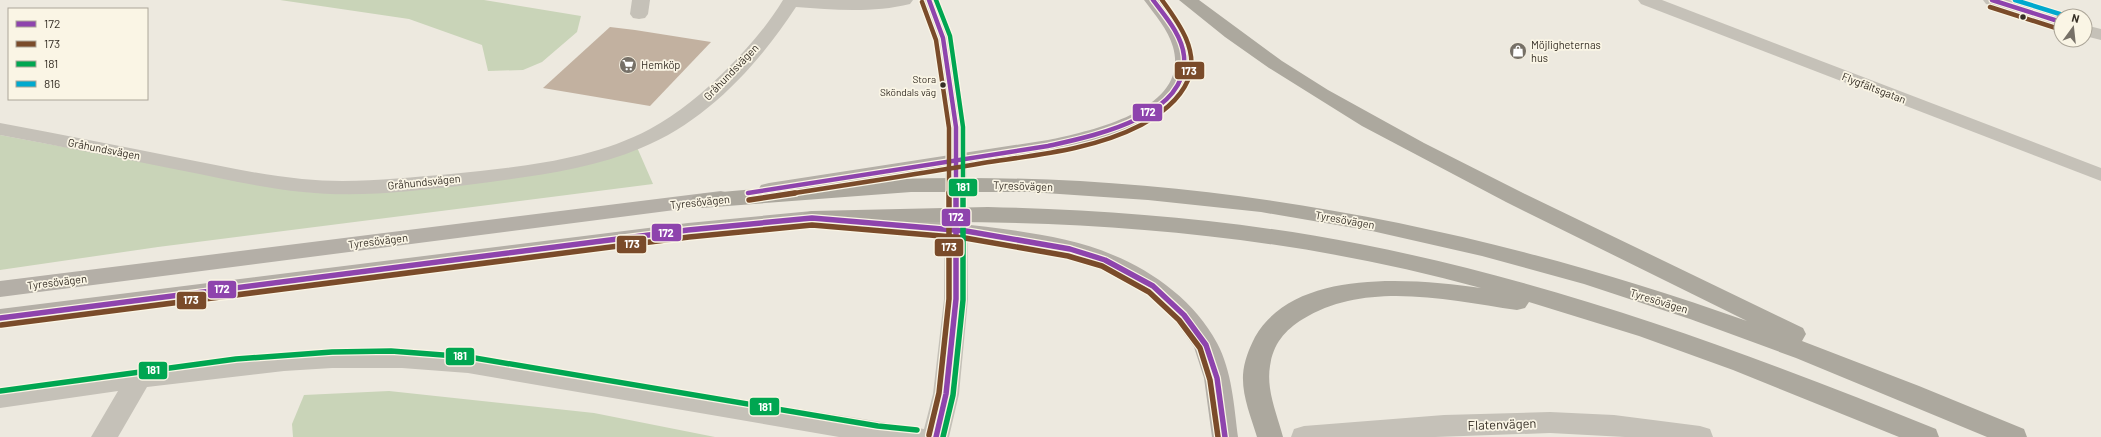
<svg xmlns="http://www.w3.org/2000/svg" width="2101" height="437" viewBox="0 0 2101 437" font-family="Barlow,sans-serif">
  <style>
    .green { fill: #c9d4b8 }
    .building { fill: #c2b1a0 }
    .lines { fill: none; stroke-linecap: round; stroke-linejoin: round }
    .minor { fill: #c5c1b8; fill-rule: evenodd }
    .major { fill: #b4afa7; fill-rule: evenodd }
    .highway { fill: #aca89e; fill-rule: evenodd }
    .bus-1-far1-casing { stroke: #faf5e5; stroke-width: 7 }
    .bus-1-casing { stroke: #faf5e5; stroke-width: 8 }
    .bus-2-far1-casing { stroke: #faf5e5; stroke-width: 7 }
    .bus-2-casing { stroke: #faf5e5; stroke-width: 8 }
    .bus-3-far1-casing { stroke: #faf5e5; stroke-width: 7 }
    .bus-3-casing { stroke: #faf5e5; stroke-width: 8 }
    .bus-4-casing { stroke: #faf5e5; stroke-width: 7 }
    .bus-1-far1 { stroke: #8e44ad; stroke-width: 4.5 }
    .bus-1 { stroke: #8e44ad; stroke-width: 5.5 }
    .bus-2-far1 { stroke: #7a4b2a; stroke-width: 4.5 }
    .bus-2 { stroke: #7a4b2a; stroke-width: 5.5 }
    .bus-3-far1 { stroke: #00a651; stroke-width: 4.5 }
    .bus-3 { stroke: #00a651; stroke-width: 5.5 }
    .bus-4 { stroke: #00a9ce; stroke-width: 4.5 }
    .bus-dot { fill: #362f26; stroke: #faf5e5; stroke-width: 1.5 }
    .labels { text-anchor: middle; stroke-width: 3.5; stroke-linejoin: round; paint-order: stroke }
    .bus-label { font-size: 10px; fill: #362f26; stroke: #faf5e5; text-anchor: end }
    .poi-label { font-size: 11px; fill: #362f26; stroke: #faf5e5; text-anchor: start }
    .street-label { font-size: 11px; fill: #362f26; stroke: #faf5e5 }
    .near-street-label { font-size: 13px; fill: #362f26; stroke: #faf5e5 }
    .line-badge { stroke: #faf5e5; stroke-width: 1.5 }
    .badge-label { font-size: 11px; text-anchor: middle; font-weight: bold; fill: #fff }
  </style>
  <rect width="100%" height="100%" fill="#ede9df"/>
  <g class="green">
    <polygon points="280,0 484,0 581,16 577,32 542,62 523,70 488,71 482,45 409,19"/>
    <polygon points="0,135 306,192 352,193 486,178 636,145 653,184 158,247 0,270"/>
    <polygon points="389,391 594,413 715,437 293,437 292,424 304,395"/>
  </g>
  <polygon class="building" points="610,27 635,30 711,42 650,106 543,88"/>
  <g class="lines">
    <g class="minor">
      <polygon points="632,0 650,0 648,14 645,18 639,19 633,18 630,14"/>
      <path d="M783 0H913L910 4C874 13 833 10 796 7 758 65 707 121 641 148 587 171 525 177 467 185 413 191 358 198 303 192 261 188 220 178 179 170 119 158 60 146 0 135V123C60 134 120 146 180 158 221 166 261 175 302 179 352 184 401 178 451 174 517 167 590 161 650 129 678 114 704 92 727 69 748 48 768 25 783 0Z"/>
      <polygon points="920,0 938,0 952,38 966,127 968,299 959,394 949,437 839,437 468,373 402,368 332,368 284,371 147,387 118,437 91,437 118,391 0,408 0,388 237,357 332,350 402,349 468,355 924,429 933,394 944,299 946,127 934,38"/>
      <polygon points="1638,0 1662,0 2101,168 2101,181 1641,4"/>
      <polygon points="1983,0 2009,0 2061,16 2061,27 1986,4"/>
      <polygon points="2085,25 2101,29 2101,40 2085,36"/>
      <polygon points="1550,412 1614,415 1700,426 1710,429 1713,437 1625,437 1550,433 1435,437 1291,437 1294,429 1304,426 1444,415"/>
    </g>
    <g class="major">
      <path d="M1144 0H1162C1176 19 1196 41 1193 67 1191 94 1163 114 1141 125 1093 147 1039 154 988 162 915 174 842 184 769 197L761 195 758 190 761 185 769 183 1048 140C1090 131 1191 110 1173 47 1168 29 1155 15 1144 0Z"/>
      <polygon points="721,191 729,193 732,198 729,203 0,297 0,281"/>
      <path d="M812 211C878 216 945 221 1011 230 1045 235 1081 241 1113 255 1155 272 1196 303 1217 343 1232 371 1234 406 1238 437H1212L1204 378 1194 347 1175 321 1145 292 1097 265 1067 256 966 238 812 225 688 237 0 327V309L688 223Z"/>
    </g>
    <g class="highway">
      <path d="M1179 0H1199L1282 61 1328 90 1424 143 1521 192 1803 328 1806 334 1802 341 1919 386 2024 429 2027 437H1987L1796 358 1690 319 1584 284 1482 256 1372 231 1261 212 1148 200 1030 192H911L701 208 693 206 690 201 693 196 701 194C790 186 878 177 968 178 1234 178 1497 232 1747 321L1506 202 1362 126 1269 68 1225 37Z"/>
      <path d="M988 207C1113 210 1237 220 1360 244 1558 283 1749 353 1936 429L1939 437H1899L1733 370 1639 336 1529 302 1525 308 1517 310C1449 300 1366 280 1303 319 1285 330 1273 344 1270 366 1266 390 1277 414 1283 437H1257C1251 417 1242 396 1243 375 1244 361 1249 349 1255 337 1295 267 1414 279 1481 288 1263 228 1038 215 812 225L804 223 801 218 804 213 812 211Z"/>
    </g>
    <g class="bus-1-far1-casing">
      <g id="bus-1-far1">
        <polyline points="929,0 943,38 956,127 956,194"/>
        <polyline points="1992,0 2061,22"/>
        <path d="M748 193 1048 146C1093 136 1189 117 1184 56 1182 35 1165 16 1153 0"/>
      </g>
    </g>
    <g class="bus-1-casing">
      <g id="bus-1">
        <polyline points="0,318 688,230 812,218 966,231 1070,249 1105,260 1153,286 1184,315 1206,345 1217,378 1225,437"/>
        <polyline points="936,437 946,394 956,299 956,193"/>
      </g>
    </g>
    <g class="bus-2-far1-casing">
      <g id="bus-2-far1">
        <polyline points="922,2 936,40 949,128 949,194"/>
        <polyline points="1990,7 2059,29"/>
        <path d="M788 194C853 184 918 174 983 163 1035 155 1093 150 1141 125 1160 114 1179 101 1188 80 1200 51 1178 22 1162 0"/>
      </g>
    </g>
    <g class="bus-2-casing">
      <g id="bus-2">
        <polyline points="749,200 795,193"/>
        <polyline points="1,325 689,237 812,225 965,238 1068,256 1102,266 1149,292 1179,320 1200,348 1210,380 1218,437"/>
        <polyline points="929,435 939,393 949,299 949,193"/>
      </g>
    </g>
    <g class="bus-3-far1-casing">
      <polyline id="bus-3-far1" points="936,0 950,36 963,127 963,194"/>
    </g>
    <g class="bus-3-casing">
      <g id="bus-3">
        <polyline points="0,391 236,359 332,352 391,351 469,357 878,426 917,430"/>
        <polyline points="943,437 953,395 963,300 963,193"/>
      </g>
    </g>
    <g class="bus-4-casing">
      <polyline id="bus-4" points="2015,0 2063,15"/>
    </g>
    <use href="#bus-1-far1" class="bus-1-far1"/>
    <use href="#bus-1" class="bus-1"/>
    <use href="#bus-2-far1" class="bus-2-far1"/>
    <use href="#bus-2" class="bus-2"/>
    <use href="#bus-3-far1" class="bus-3-far1"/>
    <use href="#bus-3" class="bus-3"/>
    <use href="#bus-4" class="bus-4"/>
  </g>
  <defs>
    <g id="shop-disc" transform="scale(0.9)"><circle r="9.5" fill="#767067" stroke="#faf5e5"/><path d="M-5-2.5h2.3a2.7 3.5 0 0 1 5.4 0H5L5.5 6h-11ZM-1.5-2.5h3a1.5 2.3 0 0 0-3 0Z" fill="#fff"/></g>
    <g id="supermarket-disc" transform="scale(0.9)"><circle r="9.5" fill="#767067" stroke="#faf5e5"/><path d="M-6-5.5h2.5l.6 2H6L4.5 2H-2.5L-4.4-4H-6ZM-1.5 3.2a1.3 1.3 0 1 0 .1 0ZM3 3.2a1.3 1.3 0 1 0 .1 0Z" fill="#fff"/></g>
  </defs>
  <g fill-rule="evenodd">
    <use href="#shop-disc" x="1518" y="51"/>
    <use href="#supermarket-disc" x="628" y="65"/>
  </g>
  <g class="bus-dot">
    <circle cx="2023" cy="17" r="3.5"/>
    <circle cx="943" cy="85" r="3.5"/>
  </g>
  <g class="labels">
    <g class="bus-label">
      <text x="936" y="83">Stora<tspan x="936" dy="13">Sköndals väg</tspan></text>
    </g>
    <g class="poi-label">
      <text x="1531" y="49">Möjligheternas<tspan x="1531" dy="13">hus</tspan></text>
      <text x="641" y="69">Hemköp</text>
    </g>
    <g class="street-label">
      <text transform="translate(731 72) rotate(-46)" y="4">Gråhundsvägen</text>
      <text transform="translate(1874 88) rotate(21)" y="4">Flygfältsgatan</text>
      <text transform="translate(104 149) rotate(11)" y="4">Gråhundsvägen</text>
      <text transform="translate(424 182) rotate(-6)" y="4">Gråhundsvägen</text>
      <text transform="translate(1023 186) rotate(2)" y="4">Tyresövägen</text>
      <text transform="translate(700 202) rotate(-6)" y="4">Tyresövägen</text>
      <text transform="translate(1345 220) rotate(10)" y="4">Tyresövägen</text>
      <text transform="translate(378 241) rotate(-7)" y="4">Tyresövägen</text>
      <text transform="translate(57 282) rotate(-7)" y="4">Tyresövägen</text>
      <text transform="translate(1659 301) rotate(17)" y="4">Tyresövägen</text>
    </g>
    <g class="near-street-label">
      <text transform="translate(1502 424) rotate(-2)" y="5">Flatenvägen</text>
    </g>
  </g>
  <g class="line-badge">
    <rect x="1174" y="61" width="31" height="19" rx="4" fill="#7a4b2a"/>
    <rect x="1132" y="103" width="31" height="19" rx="4" fill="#8e44ad"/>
    <rect x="948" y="178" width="30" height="19" rx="4" fill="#00a651"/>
    <rect x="941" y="208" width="30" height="19" rx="4" fill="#8e44ad"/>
    <rect x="651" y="223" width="31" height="19" rx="4" fill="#8e44ad"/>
    <rect x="616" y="235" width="31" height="19" rx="4" fill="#7a4b2a"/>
    <rect x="934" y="238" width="30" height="19" rx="4" fill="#7a4b2a"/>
    <rect x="207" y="280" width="30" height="19" rx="4" fill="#8e44ad"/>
    <rect x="176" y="291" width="31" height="19" rx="4" fill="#7a4b2a"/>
    <rect x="445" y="347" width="30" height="19" rx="4" fill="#00a651"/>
    <rect x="138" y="361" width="30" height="19" rx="4" fill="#00a651"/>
    <rect x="749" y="397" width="31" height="19" rx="4" fill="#00a651"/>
  </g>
  <g class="badge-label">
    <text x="1189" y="75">173</text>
    <text x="1148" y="116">172</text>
    <text x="963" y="191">181</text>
    <text x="956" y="221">172</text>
    <text x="666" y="237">172</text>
    <text x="632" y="248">173</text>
    <text x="949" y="251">173</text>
    <text x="222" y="293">172</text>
    <text x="191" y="304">173</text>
    <text x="460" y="360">181</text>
    <text x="153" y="374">181</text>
    <text x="765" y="411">181</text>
  </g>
  <rect x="8" y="8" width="140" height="92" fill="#faf5e5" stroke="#aca699"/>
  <rect x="16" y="21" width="20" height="6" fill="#8e44ad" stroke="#aca699"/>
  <text x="44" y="28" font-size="12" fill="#362f26">172</text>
  <rect x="16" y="41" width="20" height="6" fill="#7a4b2a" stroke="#aca699"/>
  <text x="44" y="48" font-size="12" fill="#362f26">173</text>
  <rect x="16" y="61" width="20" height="6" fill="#00a651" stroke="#aca699"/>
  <text x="44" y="68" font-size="12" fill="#362f26">181</text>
  <rect x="16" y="81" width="20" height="6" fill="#00a9ce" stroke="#aca699"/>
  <text x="44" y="88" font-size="12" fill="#362f26">816</text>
  <g transform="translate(2073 28) rotate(15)"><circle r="19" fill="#faf5e5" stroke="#aca699"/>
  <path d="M0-3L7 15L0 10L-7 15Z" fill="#767067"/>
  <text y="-6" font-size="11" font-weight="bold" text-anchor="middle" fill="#362f26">N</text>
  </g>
</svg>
